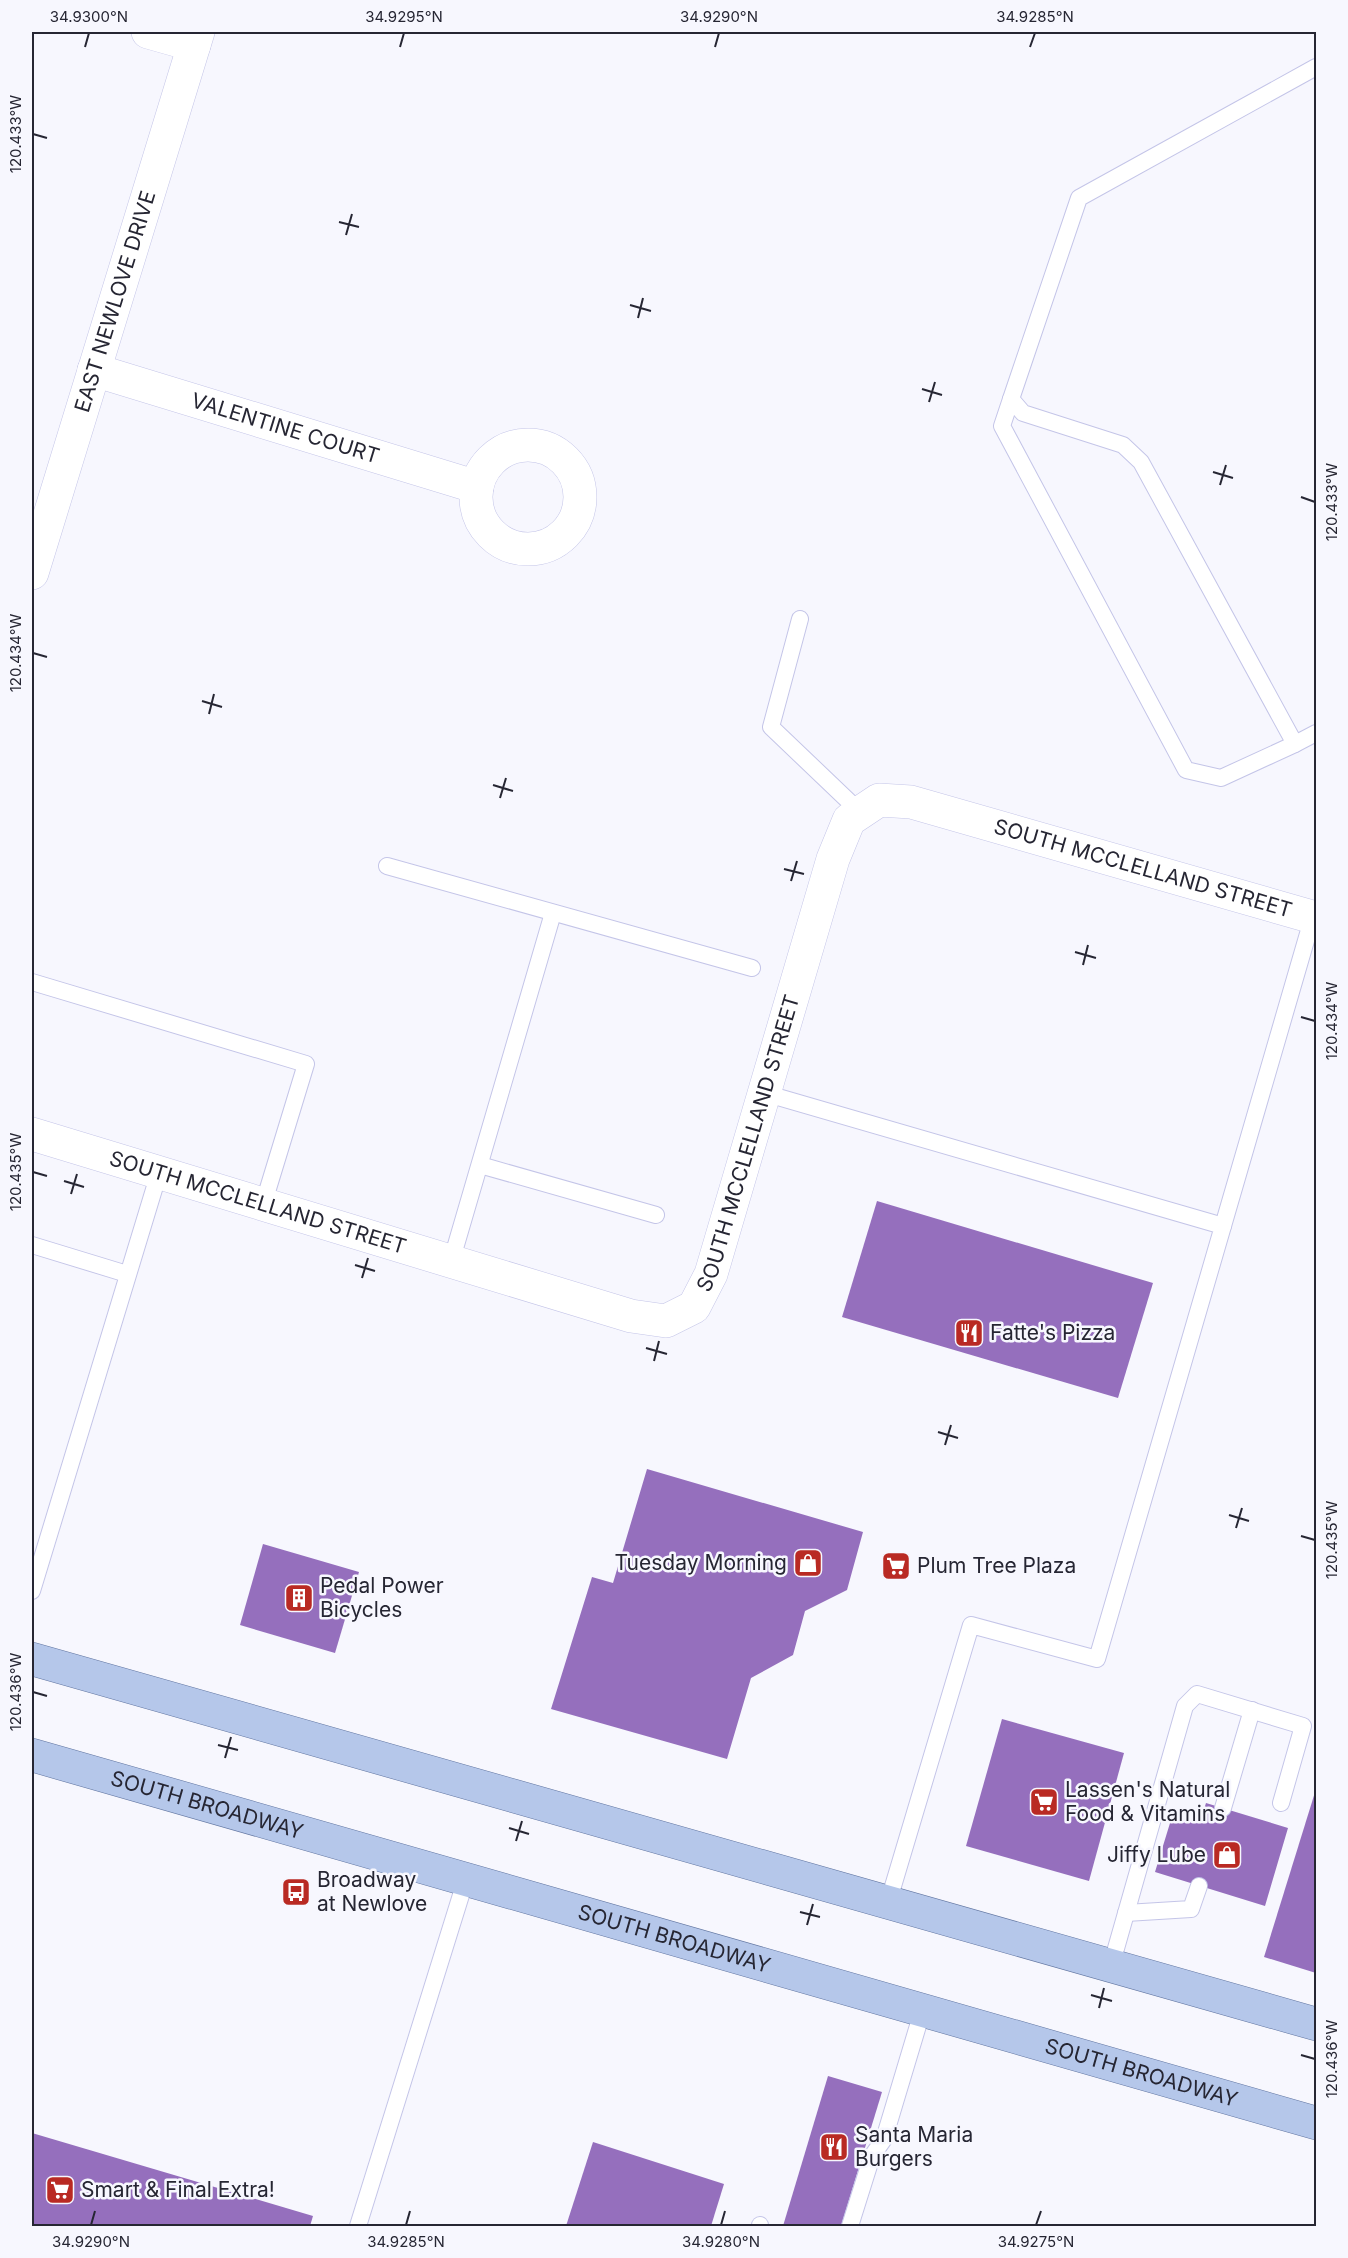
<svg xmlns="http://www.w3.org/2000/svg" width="1348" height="2258" viewBox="0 0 1348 2258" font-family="Inter,sans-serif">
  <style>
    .building { fill: #956fbd }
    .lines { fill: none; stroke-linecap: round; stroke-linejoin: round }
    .service-casing { stroke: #c4c5e8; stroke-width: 18 }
    .minor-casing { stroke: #c4c5e8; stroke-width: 34 }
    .primary-casing { stroke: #6276a1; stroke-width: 34 }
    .service { stroke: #fff; stroke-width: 16 }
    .minor { stroke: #fff; stroke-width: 33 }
    .primary { stroke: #b5c7ea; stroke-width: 33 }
    .ticks { fill: none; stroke: #262633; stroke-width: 2 }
    .labels { text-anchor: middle; stroke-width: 5; stroke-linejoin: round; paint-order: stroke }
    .street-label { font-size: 21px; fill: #262633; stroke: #f7f7fe }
    .poi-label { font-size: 21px; fill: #262633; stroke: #f7f7fe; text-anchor: start }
    .neatline { fill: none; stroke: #262633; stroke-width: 2 }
    .ticks-label { font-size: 15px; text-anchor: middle; fill: #262633 }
  </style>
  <rect width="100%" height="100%" fill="#f7f7fe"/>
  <g class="building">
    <polygon points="877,1201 1153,1283 1118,1398 842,1317"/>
    <polygon points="647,1469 863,1532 847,1590 805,1611 793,1655 751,1678 727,1759 551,1709 592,1577 613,1583"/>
    <polygon points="263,1544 359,1572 335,1653 240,1625"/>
    <polygon points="1002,1719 1124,1753 1089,1881 966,1846"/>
    <polygon points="1316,1789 1316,1973 1264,1957"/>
    <polygon points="1206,1803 1288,1828 1265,1906 1155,1872 1174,1810 1201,1819"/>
    <polygon points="828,2076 882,2092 841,2226 783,2226"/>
    <polygon points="32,2133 313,2216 310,2226 32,2226"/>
    <polygon points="593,2142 724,2184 711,2226 566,2226"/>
  </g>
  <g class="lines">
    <g class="service-casing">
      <g id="service">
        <polyline points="1316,67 1079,198 1011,399 1023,413 1123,445 1141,462 1295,744 1316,733"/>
        <polyline points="1011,399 1002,426 1186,770 1221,778 1295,744"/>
        <polyline points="800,619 771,727 860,812"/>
        <polyline points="387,866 752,968"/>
        <polyline points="32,982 306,1064 263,1205"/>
        <polyline points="764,1093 1223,1226 1097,1659 971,1625 888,1903"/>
        <polyline points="480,1165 656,1215"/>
        <polyline points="1223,1226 1314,913"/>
        <polyline points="32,1245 127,1274"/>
        <polyline points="451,1262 553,913"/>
        <polyline points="32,1591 159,1173"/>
        <polyline points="1223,1808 1252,1710"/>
        <polyline points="1126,1913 1191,1909 1199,1886"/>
        <polyline points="1111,1966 1185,1706 1197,1694 1303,1726 1281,1803"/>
        <polyline points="760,2225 760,2226"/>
        <polyline points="358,2226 466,1879"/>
        <polyline points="850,2226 872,2156 884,2139 923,2009"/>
      </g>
    </g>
    <g class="minor-casing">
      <g id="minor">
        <polyline points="148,32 194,45"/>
        <path id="s1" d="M94 370 477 487"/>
        <circle cx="528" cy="497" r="52"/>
        <path id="s2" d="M32 573 198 32"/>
        <path id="s3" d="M32 1134 631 1316 666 1321 694 1307 711 1274 833 859 849 820 879 800 911 802 1316 918"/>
      </g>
    </g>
    <g class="primary-casing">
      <g id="primary">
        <polyline points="32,1659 1316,2024"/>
        <path id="s4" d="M32 1755 1316 2123"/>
      </g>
    </g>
    <use href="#service" class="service"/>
    <use href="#minor" class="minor"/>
    <use href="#primary" class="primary"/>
  </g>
  <path class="ticks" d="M85 47 89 33M400 47 404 33M715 47 719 33M1030 47 1035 33M33 134 47 138M339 222 359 227M346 235 352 214M630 305 651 311M638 318 643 298M922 389 942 395M929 402 935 382M1213 472 1233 478M1220 485 1226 465M1301 497 1315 502M33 653 47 657M202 701 222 707M209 714 214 694M493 785 513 791M500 798 506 778M784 869 804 874M791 881 797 861M1075 952 1096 958M1083 965 1088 945M1301 1017 1315 1021M33 1172 47 1176M64 1181 84 1187M71 1194 77 1174M355 1265 375 1271M362 1278 368 1258M646 1348 667 1354M654 1361 659 1341M938 1432 958 1438M945 1445 951 1425M1229 1515 1249 1521M1236 1528 1242 1508M1301 1536 1315 1540M33 1692 47 1696M218 1745 238 1750M225 1758 231 1737M509 1828 529 1834M516 1841 522 1821M800 1912 820 1917M807 1925 813 1904M1091 1995 1112 2001M1099 2008 1104 1988M1301 2055 1315 2059M91 2225 95 2211M406 2225 410 2211M721 2225 725 2211M1036 2225 1041 2211"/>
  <defs>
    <g id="restaurant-square" transform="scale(1.5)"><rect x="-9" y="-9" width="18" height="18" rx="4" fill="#b92a23" stroke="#f7f7fe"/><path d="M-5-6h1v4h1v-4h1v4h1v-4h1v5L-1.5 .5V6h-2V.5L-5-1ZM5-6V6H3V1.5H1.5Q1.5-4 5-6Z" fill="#fff"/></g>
    <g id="shop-square" transform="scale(1.5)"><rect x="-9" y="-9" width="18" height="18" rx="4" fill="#b92a23" stroke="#f7f7fe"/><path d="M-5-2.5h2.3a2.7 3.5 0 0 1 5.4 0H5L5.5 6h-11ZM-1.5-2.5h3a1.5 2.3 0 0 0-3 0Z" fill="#fff"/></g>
    <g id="supermarket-square" transform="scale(1.5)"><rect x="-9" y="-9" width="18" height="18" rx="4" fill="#b92a23" stroke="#f7f7fe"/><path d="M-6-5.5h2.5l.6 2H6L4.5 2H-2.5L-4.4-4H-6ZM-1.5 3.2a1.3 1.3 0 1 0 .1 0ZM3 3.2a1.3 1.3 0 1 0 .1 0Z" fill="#fff"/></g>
    <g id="building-square" transform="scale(1.5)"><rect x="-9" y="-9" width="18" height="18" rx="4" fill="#b92a23" stroke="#f7f7fe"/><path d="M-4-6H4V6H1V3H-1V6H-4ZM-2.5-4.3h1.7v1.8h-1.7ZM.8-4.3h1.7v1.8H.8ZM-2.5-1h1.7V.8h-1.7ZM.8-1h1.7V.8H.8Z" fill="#fff"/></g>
    <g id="bus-square" transform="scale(1.5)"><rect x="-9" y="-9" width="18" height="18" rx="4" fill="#b92a23" stroke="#f7f7fe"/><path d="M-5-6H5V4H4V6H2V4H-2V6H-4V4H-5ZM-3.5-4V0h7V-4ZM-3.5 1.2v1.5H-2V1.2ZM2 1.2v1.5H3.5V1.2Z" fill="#fff"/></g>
  </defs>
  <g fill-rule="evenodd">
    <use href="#restaurant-square" x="969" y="1333"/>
    <use href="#shop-square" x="808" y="1563"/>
    <use href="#supermarket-square" x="896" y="1566"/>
    <use href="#building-square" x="299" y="1598"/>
    <use href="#supermarket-square" x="1044" y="1802"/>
    <use href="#shop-square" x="1227" y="1855"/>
    <use href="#bus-square" x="296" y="1892"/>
    <use href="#restaurant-square" x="834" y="2147"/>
    <use href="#supermarket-square" x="60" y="2190"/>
  </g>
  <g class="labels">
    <g class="street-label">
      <text dy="7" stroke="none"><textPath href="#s2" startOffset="284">EAST NEWLOVE DRIVE</textPath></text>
      <text dy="7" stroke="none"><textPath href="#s1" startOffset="200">VALENTINE COURT</textPath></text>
      <text dy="7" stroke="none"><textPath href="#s3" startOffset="1514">SOUTH MCCLELLAND STREET</textPath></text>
      <text dy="7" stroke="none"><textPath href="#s3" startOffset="866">SOUTH MCCLELLAND STREET</textPath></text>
      <text dy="7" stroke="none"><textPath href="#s3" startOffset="236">SOUTH MCCLELLAND STREET</textPath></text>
      <text dy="7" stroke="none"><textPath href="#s4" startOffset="182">SOUTH BROADWAY</textPath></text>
      <text dy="7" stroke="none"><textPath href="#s4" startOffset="668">SOUTH BROADWAY</textPath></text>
      <text dy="7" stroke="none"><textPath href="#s4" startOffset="1154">SOUTH BROADWAY</textPath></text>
    </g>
    <g class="poi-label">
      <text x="990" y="1340">Fatte's Pizza</text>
      <text x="787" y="1570" text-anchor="end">Tuesday Morning</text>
      <text x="917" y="1573">Plum Tree Plaza</text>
      <text x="320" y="1593">Pedal Power<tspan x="320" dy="24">Bicycles</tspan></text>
      <text x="1065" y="1797">Lassen's Natural<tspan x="1065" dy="24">Food &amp; Vitamins</tspan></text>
      <text x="1206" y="1862" text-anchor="end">Jiffy Lube</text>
      <text x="317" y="1887">Broadway<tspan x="317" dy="24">at Newlove</tspan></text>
      <text x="855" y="2142">Santa Maria<tspan x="855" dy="24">Burgers</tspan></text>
      <text x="81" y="2197">Smart &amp; Final Extra!</text>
    </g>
  </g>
  <rect width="1348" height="2258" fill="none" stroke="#f7f7fe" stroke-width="66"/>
  <rect x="33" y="33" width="1282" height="2192" class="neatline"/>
  <g class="ticks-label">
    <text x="89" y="22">34.9300°N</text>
    <text x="404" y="22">34.9295°N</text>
    <text x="719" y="22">34.9290°N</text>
    <text x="1035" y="22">34.9285°N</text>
    <text transform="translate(16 134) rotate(-90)" y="5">120.433°W</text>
    <text transform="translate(1332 502) rotate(-90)" y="5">120.433°W</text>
    <text transform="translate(16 653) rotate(-90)" y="5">120.434°W</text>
    <text transform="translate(1332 1021) rotate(-90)" y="5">120.434°W</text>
    <text transform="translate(16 1172) rotate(-90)" y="5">120.435°W</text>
    <text transform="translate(1332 1540) rotate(-90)" y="5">120.435°W</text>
    <text transform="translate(16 1692) rotate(-90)" y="5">120.436°W</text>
    <text transform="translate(1332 2059) rotate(-90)" y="5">120.436°W</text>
    <text x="91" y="2247">34.9290°N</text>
    <text x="406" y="2247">34.9285°N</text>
    <text x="721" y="2247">34.9280°N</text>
    <text x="1036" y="2247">34.9275°N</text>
  </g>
</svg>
